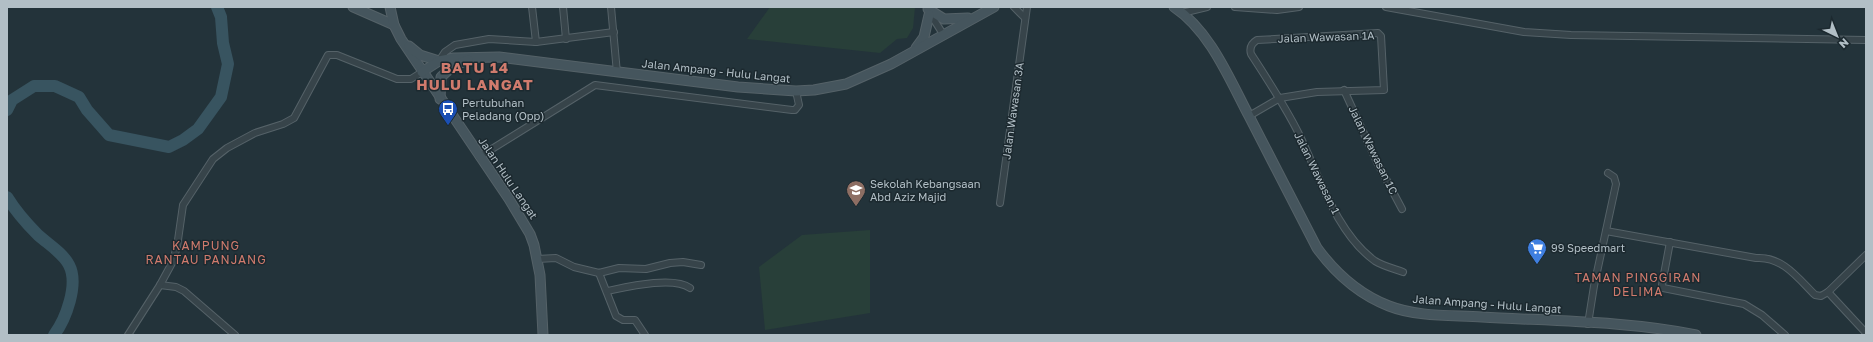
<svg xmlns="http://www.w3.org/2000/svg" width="1873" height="342" viewBox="0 0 1873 342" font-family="'Golos Text',sans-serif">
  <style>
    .green { fill: #283f39 }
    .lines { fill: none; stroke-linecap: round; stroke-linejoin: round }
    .river { stroke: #385460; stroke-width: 12 }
    .street-casing { stroke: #556268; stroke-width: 8 }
    .secondary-casing { stroke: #556268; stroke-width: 11 }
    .street { stroke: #37444a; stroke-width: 6 }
    .secondary { stroke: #45555d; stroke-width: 9 }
    .labels { text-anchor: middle; stroke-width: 3; stroke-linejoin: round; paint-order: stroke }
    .street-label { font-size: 11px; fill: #b2bfc6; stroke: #1c292f }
    .poi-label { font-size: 11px; fill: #b2bfc6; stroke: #1c292f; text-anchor: start }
    .neighbourhood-label { font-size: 12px; letter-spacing: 1px; fill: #d07b6d; stroke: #1c292f }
    .district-label { font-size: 15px; font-weight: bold; letter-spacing: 1px; fill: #d07b6d; stroke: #1c292f }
  </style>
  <rect width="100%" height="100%" fill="#23333a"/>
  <g class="green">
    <polygon points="770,7 915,7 913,28 907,38 897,39 880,53 747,39"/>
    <polygon points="870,230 870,313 765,330 759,267 802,235"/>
  </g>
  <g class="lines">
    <g class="river">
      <polyline points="7,110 12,100 34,86 55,86 79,97 87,110 109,135 169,147 183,140 198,129 221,97 228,64 223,43 221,17 217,7"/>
      <path d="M7 197C15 210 27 224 38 235 48 244 63 253 69 265 79 284 66 319 54 335"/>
    </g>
    <g class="street-casing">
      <g id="street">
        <polyline points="532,7 536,42"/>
        <polyline points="563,7 566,39"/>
        <polyline points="611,7 617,73"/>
        <polyline points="1014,7 1025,18"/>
        <polyline points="1235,7 1277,10 1299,7"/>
        <polyline points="1386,7 1524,32 1571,35 1866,40"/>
        <polyline points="929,12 943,34"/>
        <polyline points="1182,13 1207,7"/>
        <polyline points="439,61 445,52 455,45 489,39 536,42 614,32"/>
        <polyline points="1344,90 1377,162 1402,209"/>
        <path d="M1249 116 1280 98 1317 92 1384 90 1381 36 1378 33 1257 40C1252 43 1249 47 1251 54 1268 80 1285 106 1299 134 1319 175 1336 233 1375 261 1383 266 1395 269 1403 272"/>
        <polyline points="479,157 595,85 792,110 795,110 799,105 796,91"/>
        <polyline points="1000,203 1027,7"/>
        <path d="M1606 231 1756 258C1782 256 1798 278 1815 295L1821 296 1828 292 1866 255"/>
        <polyline points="1670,242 1662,285 1663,288 1744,304 1762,315 1785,335"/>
        <polyline points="537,259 556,258 574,267 599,273 619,268 646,269 670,263 683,262 701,265"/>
        <polyline points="599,273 616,316 623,320 635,320 645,335"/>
        <polyline points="160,285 176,287 184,291 235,335"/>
        <path d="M607 291C627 287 673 276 690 288"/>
        <polyline points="1828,292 1866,333"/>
        <polyline points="1588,324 1594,286 1616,184 1614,177 1608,173"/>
        <polyline points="128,335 160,285 172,263 177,247 183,205 213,159 227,148 255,133 283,124 294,118 328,55 337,55 397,79 411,79 422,72"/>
      </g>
    </g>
    <g class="secondary-casing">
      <g id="secondary">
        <polyline points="353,7 394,25"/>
        <polyline points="390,7 394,25 401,39 509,199 530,234 534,245 540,275 543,335"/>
        <path d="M1174 7C1210 31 1229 78 1249 116 1272 160 1294 204 1317 248 1336 274 1358 294 1389 306 1417 317 1452 315 1482 317 1551 321 1628 321 1696 335"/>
        <polyline points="928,9 944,19 968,18"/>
        <polyline points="409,46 420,55 439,61"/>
        <polyline points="916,48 924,37 929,15"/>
        <polyline points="422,72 439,61 454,58 499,57 738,87 796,91 814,90 846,84 891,64 994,7"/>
        <polyline points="440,99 441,77 453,66 468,60"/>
      </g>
    </g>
    <use href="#street" class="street"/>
    <use href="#secondary" class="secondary"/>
  </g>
  <defs>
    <g id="bus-pin" transform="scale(1)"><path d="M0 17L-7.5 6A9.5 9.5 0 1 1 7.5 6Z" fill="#1a4fb4" stroke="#1c292f"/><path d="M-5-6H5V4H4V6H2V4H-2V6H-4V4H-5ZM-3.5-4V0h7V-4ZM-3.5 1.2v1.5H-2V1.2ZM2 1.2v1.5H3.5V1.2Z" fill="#fff"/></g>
    <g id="school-pin" transform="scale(1)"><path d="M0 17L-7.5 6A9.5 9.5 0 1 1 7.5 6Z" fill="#8d6e63" stroke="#1c292f"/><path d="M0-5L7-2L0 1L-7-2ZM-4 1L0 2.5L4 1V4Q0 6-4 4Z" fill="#fff"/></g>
    <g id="supermarket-pin" transform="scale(1)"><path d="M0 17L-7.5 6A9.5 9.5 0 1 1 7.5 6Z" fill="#3f7fe0" stroke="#1c292f"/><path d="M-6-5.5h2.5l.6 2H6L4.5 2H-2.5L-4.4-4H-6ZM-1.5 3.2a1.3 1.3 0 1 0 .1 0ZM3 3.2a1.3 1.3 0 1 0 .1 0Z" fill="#fff"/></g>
  </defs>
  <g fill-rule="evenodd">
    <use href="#bus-pin" x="448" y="109"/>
    <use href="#school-pin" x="856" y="190"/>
    <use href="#supermarket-pin" x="1537" y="248"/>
  </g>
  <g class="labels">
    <g class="street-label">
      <text transform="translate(1326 37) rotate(-2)" y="4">Jalan Wawasan 1A</text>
      <text transform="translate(716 71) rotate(6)" y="4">Jalan Ampang - Hulu Langat</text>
      <text transform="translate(1013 111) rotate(-82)" y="4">Jalan Wawasan 3A</text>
      <text transform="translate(1373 150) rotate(64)" y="4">Jalan Wawasan 1C</text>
      <text transform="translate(1317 173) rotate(64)" y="4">Jalan Wawasan 1</text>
      <text transform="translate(508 178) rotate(56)" y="4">Jalan Hulu Langat</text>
      <text transform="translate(1487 304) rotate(4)" y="4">Jalan Ampang - Hulu Langat</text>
    </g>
    <g class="poi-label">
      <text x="462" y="107">Pertubuhan<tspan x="462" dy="13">Peladang (Opp)</tspan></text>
      <text x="870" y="188">Sekolah Kebangsaan<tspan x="870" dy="13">Abd Aziz Majid</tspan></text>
      <text x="1551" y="252">99 Speedmart</text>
    </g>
    <g class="neighbourhood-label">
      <text x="206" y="250">KAMPUNG<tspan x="206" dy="14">RANTAU PANJANG</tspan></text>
      <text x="1638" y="282">TAMAN PINGGIRAN<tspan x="1638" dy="14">DELIMA</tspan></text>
    </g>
    <g class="district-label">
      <text x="475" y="73">BATU 14<tspan x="475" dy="17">HULU LANGAT</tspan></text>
    </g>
  </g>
  <rect width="1873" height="342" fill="none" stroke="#b2bfc6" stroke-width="16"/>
  <g transform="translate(1837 36) rotate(137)" stroke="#1c292f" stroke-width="3" paint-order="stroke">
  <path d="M0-3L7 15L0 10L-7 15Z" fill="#b2bfc6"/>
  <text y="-6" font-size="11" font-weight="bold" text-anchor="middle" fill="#b2bfc6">N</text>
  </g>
</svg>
